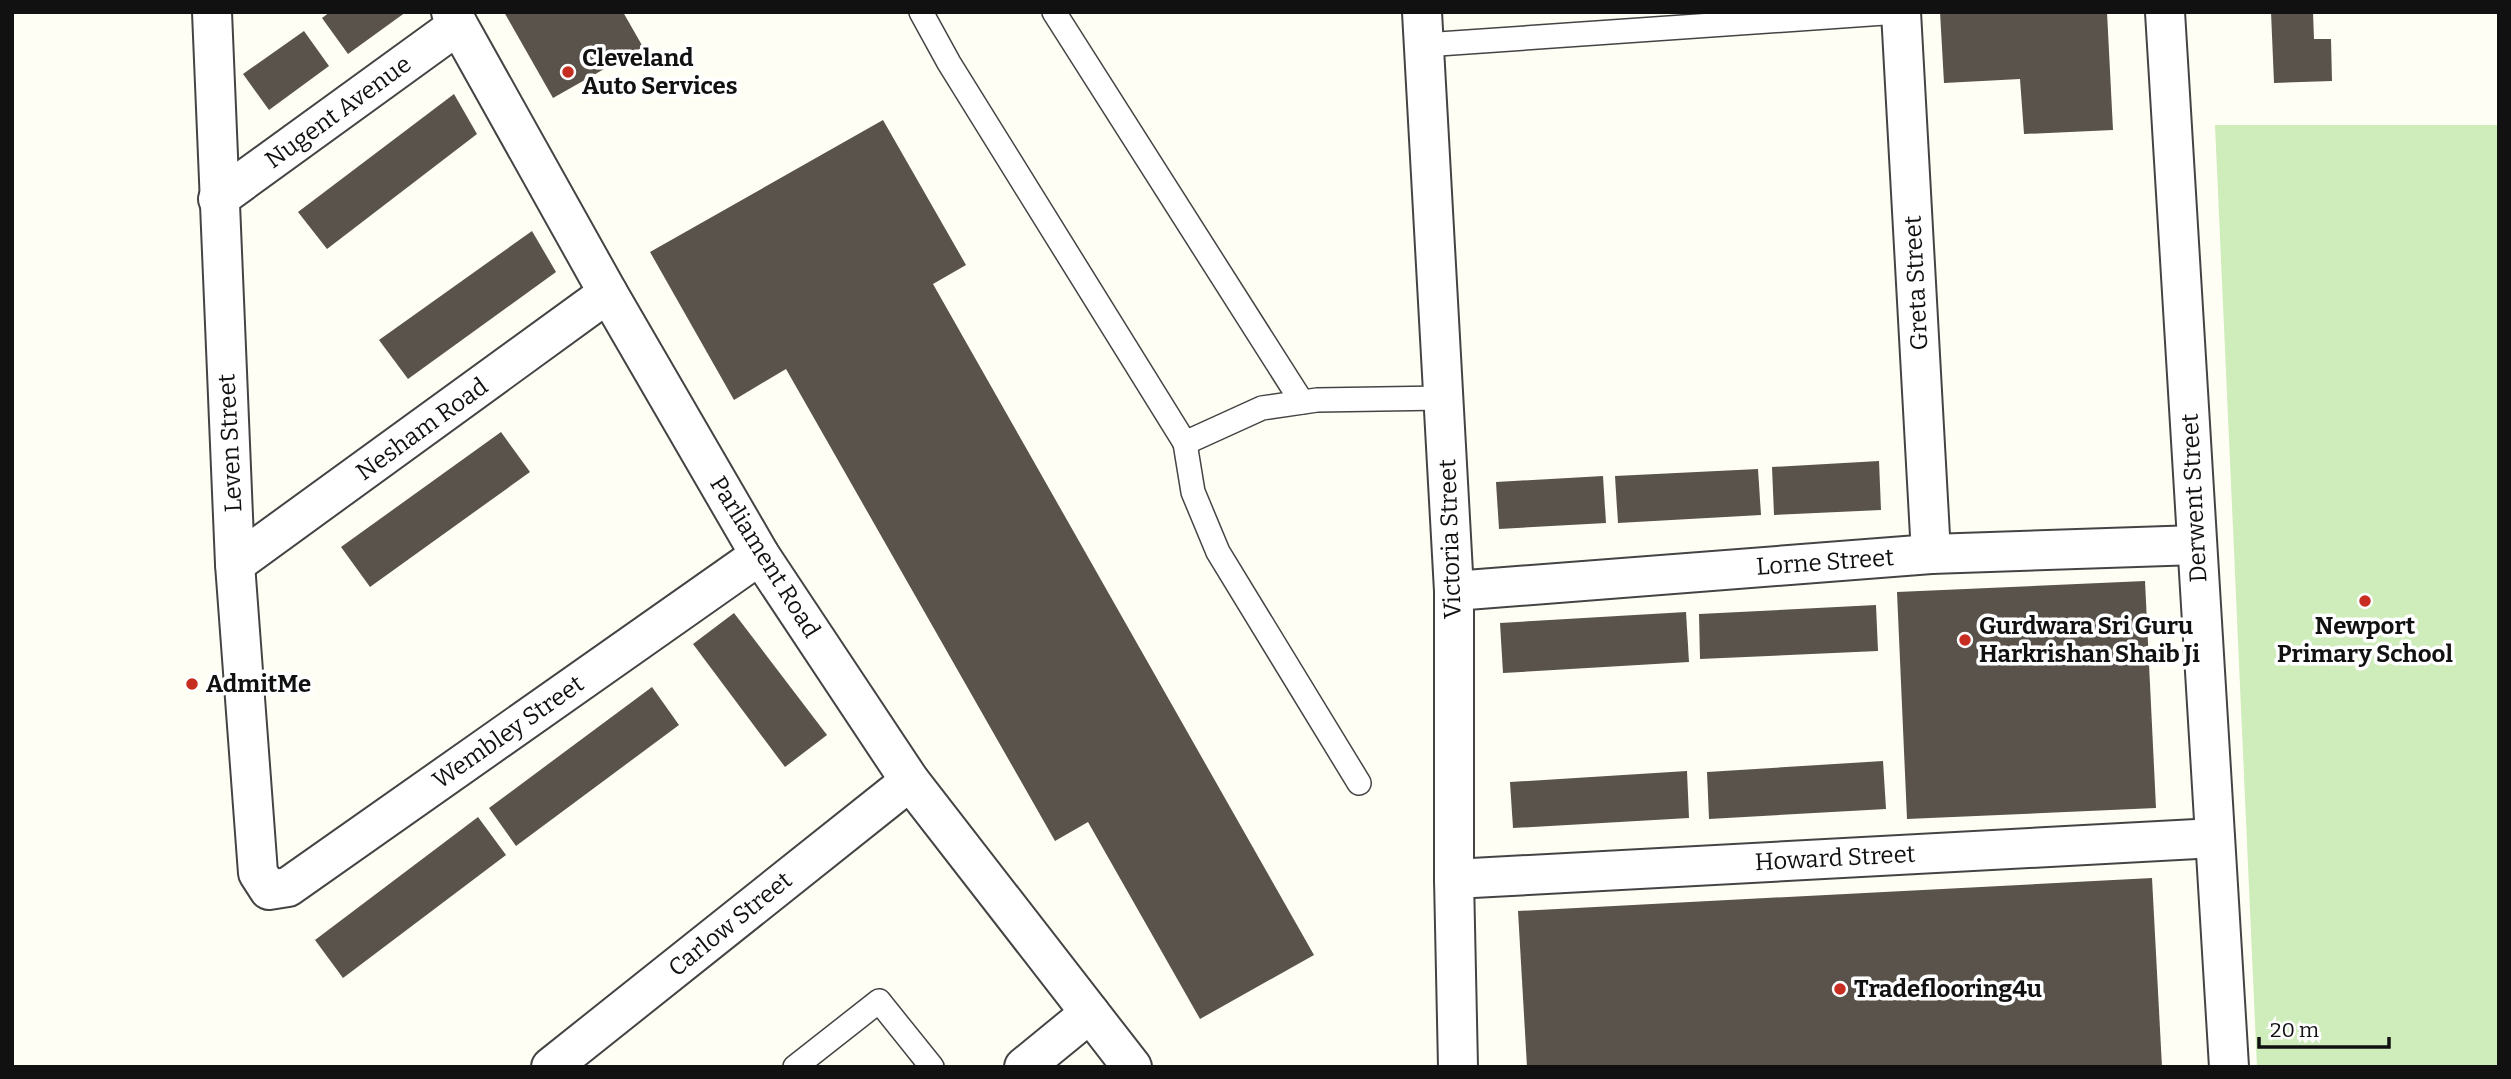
<svg xmlns="http://www.w3.org/2000/svg" width="2511" height="1079" viewBox="0 0 2511 1079" font-family="Bitter,serif">
  <style>
    .green { fill: #cfecbb }
    .building { fill: #5a534c }
    .lines { fill: none; stroke-linecap: round; stroke-linejoin: round }
    .lane-casing { stroke: #444; stroke-width: 26 }
    .street-casing { stroke: #444; stroke-width: 42 }
    .lane { stroke: #fff; stroke-width: 23 }
    .street { stroke: #fff; stroke-width: 38 }
    .poi-dot { fill: #c82d21; stroke: #fff; stroke-width: 2.5 }
    .labels { text-anchor: middle; stroke-width: 7; stroke-linejoin: round; paint-order: stroke }
    .poi-label { font-size: 24px; font-weight: bold; fill: #111; stroke: #fff; text-anchor: start }
    .street-label { font-size: 24px; fill: #111; stroke: #fff }
  </style>
  <rect width="100%" height="100%" fill="#fffef4"/>
  <polygon class="green" points="2215,125 2499,125 2499,1067 2257,1067"/>
  <g class="building">
    <polygon points="330,12 406,12 348,54 322,18"/>
    <polygon points="504,12 623,12 643,47 553,98"/>
    <polygon points="1940,12 2107,12 2113,130 2024,134 2020,79 1944,83"/>
    <polygon points="2271,12 2313,12 2314,39 2331,39 2332,81 2274,83"/>
    <polygon points="304,31 329,66 269,110 243,74"/>
    <polygon points="454,94 477,134 327,249 298,212"/>
    <polygon points="883,120 966,265 933,284 1314,955 1200,1019 1088,822 1055,841 786,369 734,400 650,252"/>
    <polygon points="532,231 556,272 408,379 379,340"/>
    <polygon points="501,432 530,472 370,587 341,547"/>
    <polygon points="1879,461 1881,510 1774,515 1772,467"/>
    <polygon points="1758,469 1761,515 1618,523 1615,476"/>
    <polygon points="1603,476 1606,523 1499,529 1496,482"/>
    <polygon points="2145,581 2156,808 1907,819 1897,592"/>
    <polygon points="1876,605 1878,651 1700,659 1699,614"/>
    <polygon points="1686,612 1689,662 1503,673 1500,623"/>
    <polygon points="734,613 827,735 785,767 693,644"/>
    <polygon points="652,687 679,725 516,846 489,808"/>
    <polygon points="1883,761 1886,809 1709,819 1707,772"/>
    <polygon points="1687,771 1689,818 1513,828 1510,782"/>
    <polygon points="478,817 506,855 343,978 315,940"/>
    <polygon points="2152,878 2162,1067 1527,1067 1518,911"/>
  </g>
  <g class="lines">
    <g class="lane-casing">
      <g id="lane">
        <polyline points="921,12 949,63 1185,443 1262,408 1317,400 1443,398"/>
        <polyline points="1054,12 1302,402"/>
        <polyline points="1424,45 1899,12"/>
        <polyline points="1185,443 1193,492 1218,552 1359,783"/>
        <polyline points="795,1067 879,1001 932,1067"/>
      </g>
    </g>
    <g class="street-casing">
      <g id="street">
        <polyline points="212,12 235,564 258,873 269,890 288,887 760,555"/>
        <polyline points="451,12 608,293 760,555 910,781 1132,1067"/>
        <polyline points="1422,12 1454,591 1454,879 1458,1067"/>
        <polyline points="1901,12 1931,554"/>
        <polyline points="2165,12 2229,1067"/>
        <polyline points="218,199 458,25"/>
        <polyline points="235,564 608,293"/>
        <polyline points="1454,591 1931,554 2197,545"/>
        <polyline points="1454,879 2215,838"/>
        <polyline points="551,1067 910,781"/>
        <polyline points="1024,1067 1090,1013"/>
      </g>
    </g>
    <use href="#lane" class="lane"/>
    <use href="#street" class="street"/>
  </g>
  <g class="poi-dot">
    <circle cx="568" cy="72" r="7"/>
    <circle cx="2365" cy="601" r="7"/>
    <circle cx="1965" cy="640" r="7"/>
    <circle cx="192" cy="684" r="7"/>
    <circle cx="1840" cy="989" r="7"/>
  </g>
  <g class="labels">
    <g class="poi-label">
      <text x="582" y="66">Cleveland<tspan x="582" dy="28">Auto Services</tspan></text>
      <text x="1979" y="634">Gurdwara Sri Guru<tspan x="1979" dy="28">Harkrishan Shaib Ji</tspan></text>
      <text x="2365" y="634" text-anchor="middle">Newport<tspan x="2365" dy="28">Primary School</tspan></text>
      <text x="206" y="692">AdmitMe</text>
      <text x="1854" y="997">Tradeflooring4u</text>
    </g>
    <g class="street-label">
      <text transform="translate(338 112) rotate(-36)" y="8">Nugent Avenue</text>
      <text transform="translate(1916 283) rotate(-93)" y="8">Greta Street</text>
      <text transform="translate(422 429) rotate(-36)" y="8">Nesham Road</text>
      <text transform="translate(230 443) rotate(-93)" y="8">Leven Street</text>
      <text transform="translate(2194 498) rotate(-93)" y="8">Derwent Street</text>
      <text transform="translate(1450 539) rotate(-92)" y="8">Victoria Street</text>
      <text transform="translate(765 557) rotate(58)" y="8">Parliament Road</text>
      <text transform="translate(1825 562) rotate(-4)" y="8">Lorne Street</text>
      <text transform="translate(508 732) rotate(-35)" y="8">Wembley Street</text>
      <text transform="translate(1835 858) rotate(-3)" y="8">Howard Street</text>
      <text transform="translate(730 924) rotate(-39)" y="8">Carlow Street</text>
    </g>
  </g>
  <rect width="2511" height="1079" fill="none" stroke="#111111" stroke-width="28"/>
  <path d="M2259 1037v10h130v-10" fill="none" stroke="#111111" stroke-width="3.5"/>
  <text x="2270" y="1037" font-size="21" fill="#111111" stroke="#ffffff" stroke-width="5" paint-order="stroke">20 m</text>
</svg>
